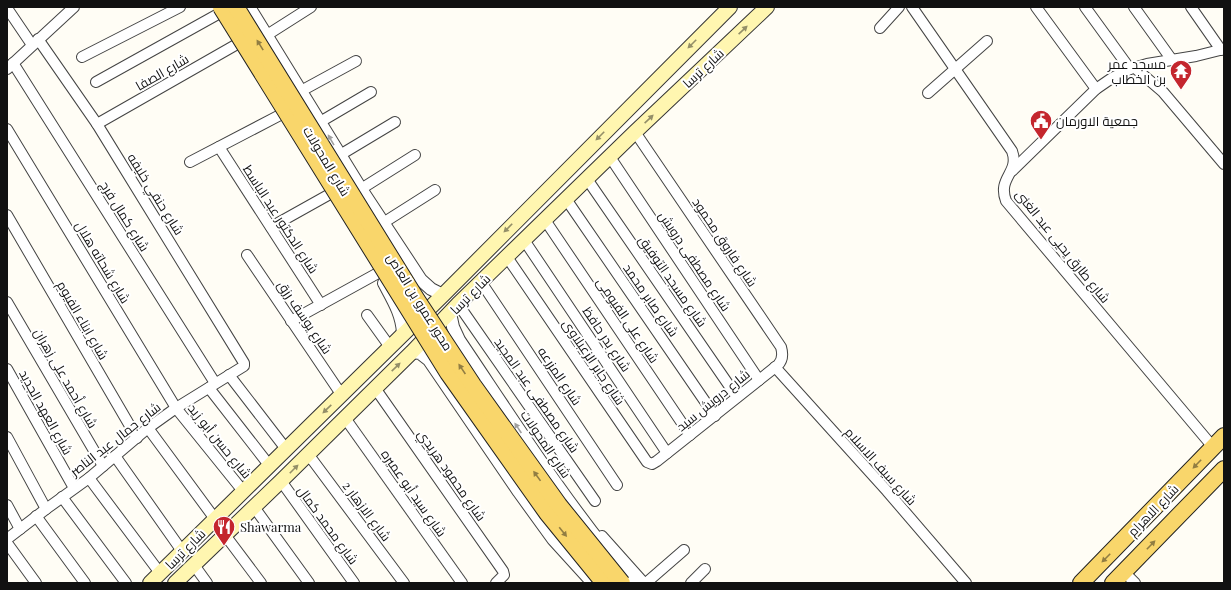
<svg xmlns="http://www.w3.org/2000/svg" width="1231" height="590" viewBox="0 0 1231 590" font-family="'Playfair Display',Cairo,serif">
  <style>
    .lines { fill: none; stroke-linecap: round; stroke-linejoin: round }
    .minor-casing { stroke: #444; stroke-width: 12 }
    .tertiary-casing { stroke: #444; stroke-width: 14 }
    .secondary-casing { stroke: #333; stroke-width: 16 }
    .primary-casing { stroke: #222; stroke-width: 18 }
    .minor { stroke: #fff; stroke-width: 10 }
    .tertiary { stroke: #fff; stroke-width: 12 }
    .secondary { stroke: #fff6b0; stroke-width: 14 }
    .primary { stroke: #f9d66b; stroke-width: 16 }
    .primary-bridge-casing { stroke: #222; stroke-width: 18; stroke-linecap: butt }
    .primary-bridge { stroke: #f9d66b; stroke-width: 16 }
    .oneway { fill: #948f68 }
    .oneway2 { fill: #917d42 }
    .oneway3 { fill: #a0a0a0 }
    .labels { text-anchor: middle; stroke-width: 4; stroke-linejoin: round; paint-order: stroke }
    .poi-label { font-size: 13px; fill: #111; stroke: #fff; text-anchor: start }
    .street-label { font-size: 13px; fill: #111; stroke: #fff }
  </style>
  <rect width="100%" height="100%" fill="#fffdf5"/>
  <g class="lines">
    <g class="minor-casing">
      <g id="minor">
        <path d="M912 7 1012 151C1020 173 997 177 1006 201L1213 447"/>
        <polyline points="1036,7 1096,89"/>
        <polyline points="1085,7 1130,69"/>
        <polyline points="1134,7 1172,60"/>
        <polyline points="1191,7 1221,50"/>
        <polyline points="7,8 32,45"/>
        <polyline points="880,28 899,7"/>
        <polyline points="267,35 311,7"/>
        <polyline points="82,57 180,7"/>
        <polyline points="13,63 215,383"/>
        <polyline points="1135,68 1163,92 1224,164"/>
        <polyline points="7,69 74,7"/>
        <polyline points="96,82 220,13"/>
        <polyline points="301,91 356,61"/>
        <polyline points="928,93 987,41"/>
        <polyline points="320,122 371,92"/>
        <polyline points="97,124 239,43"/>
        <polyline points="7,129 176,408 243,491"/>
        <polyline points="219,147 321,305"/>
        <polyline points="340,155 395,122"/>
        <polyline points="610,157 759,380"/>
        <polyline points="190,162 282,114"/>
        <polyline points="1012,171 1096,89 1112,78 1130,69 1147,64 1196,56 1224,49"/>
        <polyline points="587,179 737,397"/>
        <polyline points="361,189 415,155"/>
        <polyline points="566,199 715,416"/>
        <polyline points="7,215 137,438"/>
        <polyline points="545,220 690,435"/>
        <polyline points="383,223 435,190"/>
        <polyline points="271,227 330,194"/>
        <polyline points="524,240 667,453"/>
        <polyline points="247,255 341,394"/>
        <path d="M507 257 647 462 652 464 657 461 778 365C783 360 783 354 781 347L635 132"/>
        <polyline points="481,282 617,485"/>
        <polyline points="7,302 103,466"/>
        <polyline points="458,304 595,501"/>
        <polyline points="367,315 390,347"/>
        <polyline points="291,321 378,273"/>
        <polyline points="775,367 887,491 966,583"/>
        <polyline points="7,369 74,488"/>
        <polyline points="229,375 286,449"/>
        <polyline points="209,388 269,465"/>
        <polyline points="375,388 503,571 504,575 496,583"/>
        <polyline points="345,418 462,583"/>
        <polyline points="148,428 215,519"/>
        <polyline points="7,437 46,509"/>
        <polyline points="308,454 404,583"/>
        <polyline points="115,456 182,551"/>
        <polyline points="89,478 160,573"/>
        <polyline points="281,481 354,583"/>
        <polyline points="62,497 126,583"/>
        <polyline points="7,505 20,529"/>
        <polyline points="254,507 309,583"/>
        <polyline points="36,516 85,583"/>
        <polyline points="225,535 261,583"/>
        <polyline points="602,536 644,583"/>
        <polyline points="7,539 46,509 89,478 148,428 176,408 244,366 244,363 97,124 38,39"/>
        <polyline points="7,543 36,583"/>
        <polyline points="194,565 207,583"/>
        <polyline points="1124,572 1135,583"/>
        <polyline points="646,583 684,550"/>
        <polyline points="691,583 705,569"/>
      </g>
    </g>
    <g class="tertiary-casing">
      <g id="tertiary">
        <polyline points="249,7 361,189 421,280 431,289 443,295"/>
        <path d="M384 283C393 300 402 314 403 333"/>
        <path d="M450 313 453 327 459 340C515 423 568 507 633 583"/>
        <polyline points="412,352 420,353 429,360 519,492 553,539 593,583"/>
      </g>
    </g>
    <g class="secondary-casing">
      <g id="secondary">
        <polyline points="150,583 443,295 730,7"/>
        <polyline points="175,583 281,481 412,352 458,304 635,132 767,7"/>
      </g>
    </g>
    <g class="primary-casing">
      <g id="primary">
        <polyline points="1081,583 1224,436"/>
        <polyline points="1113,583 1224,469"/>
      </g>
    </g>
    <use href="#minor" class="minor"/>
    <use href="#tertiary" class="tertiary"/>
    <use href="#secondary" class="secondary"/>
    <use href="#primary" class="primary"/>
    <g class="primary-bridge-casing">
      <g id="primary-bridge">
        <polyline points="221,7 448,373 547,513 604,583"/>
        <polyline points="236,7 417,300 473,385 559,505 622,583"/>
      </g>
    </g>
    <use href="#primary-bridge" class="primary-bridge"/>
  </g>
  <defs><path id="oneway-solid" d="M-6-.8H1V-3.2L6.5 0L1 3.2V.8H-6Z"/></defs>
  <g class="oneway">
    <use href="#oneway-solid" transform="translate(743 30) rotate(-43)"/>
    <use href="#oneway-solid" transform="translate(692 44) rotate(135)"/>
    <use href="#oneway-solid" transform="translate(649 119) rotate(-43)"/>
    <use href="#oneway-solid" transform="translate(600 136) rotate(135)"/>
    <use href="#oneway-solid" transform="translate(508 228) rotate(135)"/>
    <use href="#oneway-solid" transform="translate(396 367) rotate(-44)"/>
    <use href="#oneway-solid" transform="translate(327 409) rotate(136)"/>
    <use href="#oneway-solid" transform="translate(294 469) rotate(-45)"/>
  </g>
  <g class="oneway2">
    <use href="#oneway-solid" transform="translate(260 45) rotate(-122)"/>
    <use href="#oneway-solid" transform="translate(462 369) rotate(-124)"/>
    <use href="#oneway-solid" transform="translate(1197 464) rotate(134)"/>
    <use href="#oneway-solid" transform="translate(537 476) rotate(-126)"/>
    <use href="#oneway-solid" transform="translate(563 532) rotate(51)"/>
    <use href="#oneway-solid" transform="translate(1151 545) rotate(-46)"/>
    <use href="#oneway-solid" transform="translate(1106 558) rotate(135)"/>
  </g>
  <g class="oneway3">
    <use href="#oneway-solid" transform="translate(331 140) rotate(-120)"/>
    <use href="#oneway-solid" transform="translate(518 428) rotate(-124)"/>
  </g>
  <defs>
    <g id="temple-pin" transform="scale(1.15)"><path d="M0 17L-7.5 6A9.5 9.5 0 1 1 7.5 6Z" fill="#c4262e" stroke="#fff"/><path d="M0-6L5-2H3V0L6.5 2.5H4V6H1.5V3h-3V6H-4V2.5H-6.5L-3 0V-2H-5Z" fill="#fff"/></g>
    <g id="civic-pin" transform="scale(1.15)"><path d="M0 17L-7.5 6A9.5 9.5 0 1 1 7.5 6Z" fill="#c4262e" stroke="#fff"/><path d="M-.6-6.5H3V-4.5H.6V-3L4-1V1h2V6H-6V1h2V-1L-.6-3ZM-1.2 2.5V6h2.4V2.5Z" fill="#fff"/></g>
    <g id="restaurant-pin" transform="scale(1.15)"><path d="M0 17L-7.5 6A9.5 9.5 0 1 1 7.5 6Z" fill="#c4262e" stroke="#fff"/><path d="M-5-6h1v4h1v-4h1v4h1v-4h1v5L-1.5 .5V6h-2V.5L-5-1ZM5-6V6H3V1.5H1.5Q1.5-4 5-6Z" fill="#fff"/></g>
  </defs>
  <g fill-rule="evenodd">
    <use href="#temple-pin" x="1181" y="71"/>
    <use href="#civic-pin" x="1041" y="121"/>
    <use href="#restaurant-pin" x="224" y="527"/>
  </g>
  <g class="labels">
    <g class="poi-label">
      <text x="1166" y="69" text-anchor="end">مسجد عمر<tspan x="1166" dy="15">بن الخطاب</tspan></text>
      <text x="1056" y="126">جمعية الاورمان</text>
      <text x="240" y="532">Shawarma</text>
    </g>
    <g class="street-label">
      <text transform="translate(703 68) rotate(-43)" y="5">شارع ترسا</text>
      <text transform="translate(162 72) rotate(-30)" y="5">شارع الصفا</text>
      <text transform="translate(327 161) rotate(59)" y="5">شارع المحولات</text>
      <text transform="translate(156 194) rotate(58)" y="5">شارع حنفي خليفه</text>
      <text transform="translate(125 216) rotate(58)" y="5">شارع كمال فرج</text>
      <text transform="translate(281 219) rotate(57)" y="5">شارع الدكتور عبد الباسط</text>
      <text transform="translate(725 242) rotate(56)" y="5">شارع فاروق محمود</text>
      <text transform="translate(1063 246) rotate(51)" y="5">شارع طارق يحيى عبد الغنى</text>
      <text transform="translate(695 261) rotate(56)" y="5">شارع مصطفى درويش</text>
      <text transform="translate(103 262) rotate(59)" y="5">شارع شحاته هلال</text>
      <text transform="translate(673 281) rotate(55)" y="5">شارع مسجد التوفيق</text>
      <text transform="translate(470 294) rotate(-45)" y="5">شارع ترسا</text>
      <text transform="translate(651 300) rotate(55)" y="5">شارع صابر محمد</text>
      <text transform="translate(420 302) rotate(58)" y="5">محور عمرو بن العاص</text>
      <text transform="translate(305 317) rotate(56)" y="5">شارع يوسف رزق</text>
      <text transform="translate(83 320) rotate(60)" y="5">شارع ابناء الفيوم</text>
      <text transform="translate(628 320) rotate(56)" y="5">شارع على الفيومى</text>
      <text transform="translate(607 339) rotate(56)" y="5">شارع بدر حافظ</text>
      <text transform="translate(594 362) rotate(56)" y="5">شارع جابر الزعبلاوى</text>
      <text transform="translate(560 376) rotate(56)" y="5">شارع المزرعه</text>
      <text transform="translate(66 378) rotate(60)" y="5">شارع أحمد على زهران</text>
      <text transform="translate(537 395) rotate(55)" y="5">شارع مصطفى عبد المجيد</text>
      <text transform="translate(713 400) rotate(-39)" y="5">شارع درويش سيد</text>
      <text transform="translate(46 412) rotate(61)" y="5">شارع العهد الجديد</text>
      <text transform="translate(115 439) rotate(-38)" y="5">شارع جمال عبد الناصر</text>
      <text transform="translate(220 441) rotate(51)" y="5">شارع حسن أبو زيد</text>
      <text transform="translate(546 444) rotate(56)" y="5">شارع المحولات</text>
      <text transform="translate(881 466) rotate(48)" y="5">شارع سيف الاسلام</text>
      <text transform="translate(452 475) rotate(55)" y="5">شارع محمود هريدي</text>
      <text transform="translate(414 493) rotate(55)" y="5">شارع سيد أبو عميره</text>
      <text transform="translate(1153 510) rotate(-46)" y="5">شارع الاهرام</text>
      <text transform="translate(367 511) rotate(53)" y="5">شارع الازهار 2</text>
      <text transform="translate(328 525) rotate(54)" y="5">شارع محمد كمال</text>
      <text transform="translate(185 549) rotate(-45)" y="5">شارع ترسا</text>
    </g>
  </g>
  <rect width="1231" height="590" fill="none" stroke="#111111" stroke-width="16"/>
</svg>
